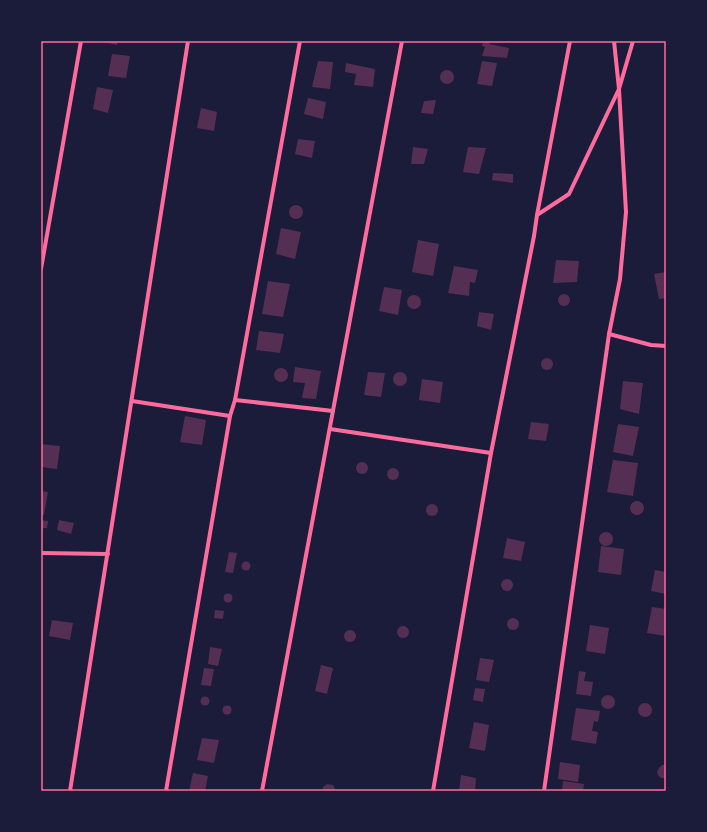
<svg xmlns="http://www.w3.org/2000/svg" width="707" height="832" viewBox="0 0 707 832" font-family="Barlow,sans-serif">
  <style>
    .building { fill: #542f53 }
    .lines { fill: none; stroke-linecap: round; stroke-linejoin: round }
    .minor { stroke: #ff6b9d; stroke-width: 4 }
    .neatline { fill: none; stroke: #ff6b9d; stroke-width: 1.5 }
  </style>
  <rect width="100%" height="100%" fill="#1b1b3a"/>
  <g class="building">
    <polygon points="103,41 118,41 117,45 103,42"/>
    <polygon points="483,41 490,41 489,44 509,48 507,58 482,56 485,47 482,46"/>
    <polygon points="112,54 130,56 126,78 108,76"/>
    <polygon points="318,61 333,62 330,89 312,87"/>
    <polygon points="482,61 497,63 492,86 477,84"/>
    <polygon points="346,63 375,69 373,87 354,85 356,74 345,72"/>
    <circle cx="447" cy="77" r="7"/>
    <polygon points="97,87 113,90 108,113 93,109"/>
    <polygon points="308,98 326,102 323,119 304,114"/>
    <polygon points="436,100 433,114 421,113 424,101"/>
    <polygon points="201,108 217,112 214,131 197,128"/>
    <polygon points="298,139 315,141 312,158 295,154"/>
    <polygon points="413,147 428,149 424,164 411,164"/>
    <polygon points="468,147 486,148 479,174 463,172"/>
    <polygon points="493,173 513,174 513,183 492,180"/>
    <circle cx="296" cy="212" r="7"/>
    <polygon points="281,228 301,232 295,259 276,254"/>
    <polygon points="418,240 439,244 433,276 412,272"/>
    <polygon points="556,260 579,261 577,282 553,283"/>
    <polygon points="454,266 478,270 475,283 470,282 469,296 448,293"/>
    <polygon points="666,272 666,298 659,299 654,274"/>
    <polygon points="268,281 290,284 283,317 262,314"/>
    <polygon points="384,287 402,290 398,315 379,311"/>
    <circle cx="564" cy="300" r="6"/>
    <circle cx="414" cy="302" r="7"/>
    <polygon points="479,312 494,314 491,330 477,326"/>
    <polygon points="259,331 284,334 280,353 256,350"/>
    <circle cx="547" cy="364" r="6"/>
    <polygon points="295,367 321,371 316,399 302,398 305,383 293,382"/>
    <circle cx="281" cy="375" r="7"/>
    <polygon points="368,372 385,373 381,397 364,395"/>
    <circle cx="400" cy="379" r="7"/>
    <polygon points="422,379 443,382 440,403 419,400"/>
    <polygon points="623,381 643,383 639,414 620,409"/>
    <polygon points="185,416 206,420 202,445 180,442"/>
    <polygon points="531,422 549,424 546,441 528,439"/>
    <polygon points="618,424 639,427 633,456 613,452"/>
    <polygon points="41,444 60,446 57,469 41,467"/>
    <polygon points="613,460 638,463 633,496 607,492"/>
    <circle cx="362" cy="468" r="6"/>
    <circle cx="393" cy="474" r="6"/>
    <polygon points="41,491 48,492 44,515 41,515"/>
    <circle cx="637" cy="508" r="7"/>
    <circle cx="432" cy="510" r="6"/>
    <polygon points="41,520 48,521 47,528 43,528 42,536"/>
    <polygon points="59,520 74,523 71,534 57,530"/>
    <circle cx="606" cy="539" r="7"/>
    <polygon points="507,538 525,542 521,561 503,558"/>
    <polygon points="601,546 624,549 621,575 598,572"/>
    <polygon points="229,552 237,553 233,573 225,572"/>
    <circle cx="246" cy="566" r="4.5"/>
    <polygon points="655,570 666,572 666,594 651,591"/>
    <circle cx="507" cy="585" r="6"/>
    <circle cx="228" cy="598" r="4.5"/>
    <polygon points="652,607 666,609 666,636 647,633"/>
    <polygon points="215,610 224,611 223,619 214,618"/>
    <circle cx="513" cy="624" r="6"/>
    <polygon points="52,620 73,623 70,640 49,636"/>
    <polygon points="590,625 609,628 605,654 586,651"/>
    <circle cx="403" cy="632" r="6"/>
    <circle cx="350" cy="636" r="6"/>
    <polygon points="210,647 222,649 218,666 208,664"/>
    <polygon points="480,658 494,660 489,682 476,680"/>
    <polygon points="321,665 333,668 327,694 315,691"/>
    <polygon points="204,668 214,669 211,686 201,685"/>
    <polygon points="579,671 586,672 584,681 593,682 591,696 576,694"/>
    <polygon points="475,688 485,689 483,702 473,700"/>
    <circle cx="608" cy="702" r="7"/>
    <circle cx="205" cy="701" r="4.5"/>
    <circle cx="645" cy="710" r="7"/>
    <circle cx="227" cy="710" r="4.5"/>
    <polygon points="576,708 600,711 598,722 594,721 592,731 598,732 596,744 571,740"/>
    <polygon points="474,722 489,725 485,751 469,748"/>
    <polygon points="202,738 219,740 214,763 197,760"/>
    <polygon points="560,762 580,765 578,782 558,779"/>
    <polygon points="662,765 666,765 666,778 661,778 658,775 657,772 659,768"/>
    <polygon points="193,773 208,776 205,791 189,791"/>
    <polygon points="461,775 476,778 475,791 459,791"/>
    <polygon points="563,781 584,784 583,791 562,791"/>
    <polygon points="327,784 333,785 335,789 335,791 322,791 323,787"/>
  </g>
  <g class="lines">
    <g class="minor">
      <polyline points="537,215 569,194 619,89 633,41"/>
      <polyline points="41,269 81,41"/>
      <polyline points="609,334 651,345 666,346"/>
      <polyline points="235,400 333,411"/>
      <polyline points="132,401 230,416"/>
      <polyline points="330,429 491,453"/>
      <polyline points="41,553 108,554"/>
      <polyline points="70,791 188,41"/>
      <polyline points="166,791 230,416 235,400 300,41"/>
      <polyline points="262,791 402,41"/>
      <polyline points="433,791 491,453 534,236 537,215 570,41"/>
      <polyline points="544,791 609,334 620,279 626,212 619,89 614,41"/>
    </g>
  </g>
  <rect width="707" height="832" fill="none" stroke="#1b1b3a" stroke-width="84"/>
  <rect x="42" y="42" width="623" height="748" class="neatline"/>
</svg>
